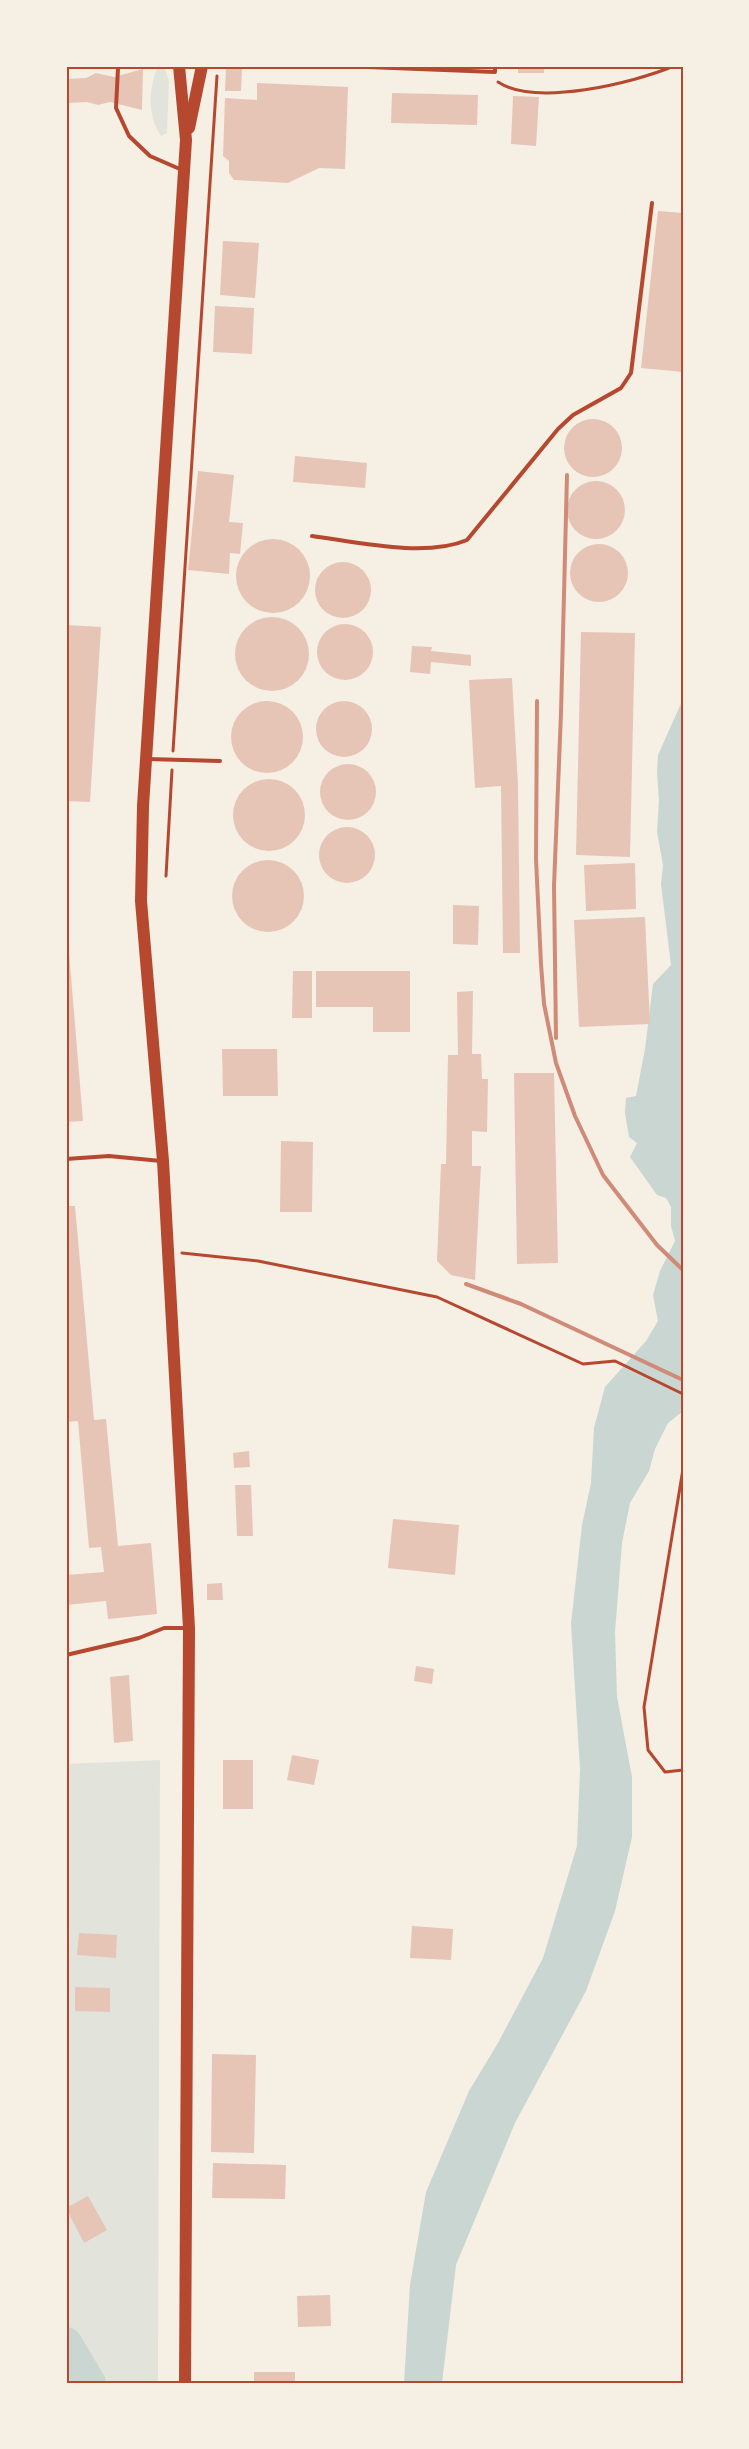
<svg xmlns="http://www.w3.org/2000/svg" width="749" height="2449" viewBox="0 0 749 2449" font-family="'DejaVu Sans',sans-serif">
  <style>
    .green { fill: #e2e4dc }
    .water { fill: #c9d6d2 }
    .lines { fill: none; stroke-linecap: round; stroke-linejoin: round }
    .river { stroke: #c9d6d2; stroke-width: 32 }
    .building { fill: #e6c5b7 }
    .path { stroke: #b5482f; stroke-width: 3 }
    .service { stroke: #b5482f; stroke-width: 4 }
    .primary { stroke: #b5482f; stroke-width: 12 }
    .rail { stroke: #cf8b77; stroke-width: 4 }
    .neatline { fill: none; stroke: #b5482f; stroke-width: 2 }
  </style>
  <rect width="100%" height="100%" fill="#f6efe4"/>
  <g class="green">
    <path d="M164 67 169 81 167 133 161 136C148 118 148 89 157 69Z"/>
    <polygon points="160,1760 158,2383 66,2383 66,1764"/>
  </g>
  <polygon class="water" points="683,699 683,1411 668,1423 655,1449 649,1471 630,1503 622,1543 615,1632 617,1697 632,1777 632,1837 615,1911 586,1991 515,2123 456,2265 442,2383 404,2383 410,2285 426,2192 469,2091 498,2043 543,1958 577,1846 580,1769 571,1624 582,1525 591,1483 594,1428 605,1387 646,1341 658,1321 653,1295 660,1271 675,1241 671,1226 671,1207 666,1198 657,1195 630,1157 637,1143 629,1137 625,1113 626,1098 636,1096 645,1049 653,984 671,965 661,884 663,865 657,832 659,800 657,772 658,755"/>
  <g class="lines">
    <polyline class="river" points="66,2343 90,2383"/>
  </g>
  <g class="building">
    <rect x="518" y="66" width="26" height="7"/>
    <polygon points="226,68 242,69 241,91 225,91"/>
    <polygon points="143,69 142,110 110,102 98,105 87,102 66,103 66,79 86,78 96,73 114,77"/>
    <polygon points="257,83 348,87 345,169 319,168 288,183 234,180 229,173 229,161 223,156 225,98 257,100"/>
    <polygon points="392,93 478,95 477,125 391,123"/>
    <polygon points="513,96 539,97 536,146 511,144"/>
    <polygon points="658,211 683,213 683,372 641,368"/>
    <polygon points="223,241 259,243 255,298 220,295"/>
    <polygon points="215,306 254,308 252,354 213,352"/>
    <circle cx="593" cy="448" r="29"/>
    <polygon points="295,456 367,463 365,488 293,482"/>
    <polygon points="198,471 234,475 229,522 243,523 240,554 230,553 229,574 188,570"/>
    <circle cx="596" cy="510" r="29"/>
    <circle cx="273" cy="576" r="37"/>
    <circle cx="599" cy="573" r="29"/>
    <circle cx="343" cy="590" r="28"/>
    <circle cx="272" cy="654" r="37"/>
    <circle cx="345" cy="652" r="28"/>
    <polygon points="66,625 101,627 90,802 66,801"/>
    <polygon points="581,632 635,633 630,857 576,855"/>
    <polygon points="412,646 432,647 431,651 471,655 471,666 431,662 430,674 410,672"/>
    <polygon points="512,678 518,786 520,953 503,953 501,786 475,788 469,680"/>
    <circle cx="267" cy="737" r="36"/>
    <circle cx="344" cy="729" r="28"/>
    <circle cx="348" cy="792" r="28"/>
    <circle cx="269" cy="815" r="36"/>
    <circle cx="347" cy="855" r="28"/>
    <circle cx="268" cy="896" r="36"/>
    <polygon points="635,863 636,909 586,911 584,865"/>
    <polygon points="453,905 479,906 478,945 453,944"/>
    <polygon points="66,916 83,1121 66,1122"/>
    <polygon points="645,917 650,1024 579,1027 574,920"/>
    <polygon points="293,971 312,971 312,1018 292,1018"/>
    <polygon points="316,971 410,971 410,1032 373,1032 373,1007 316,1007"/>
    <polygon points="473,991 472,1054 481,1054 482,1079 488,1079 487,1132 472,1131 472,1166 481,1166 475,1280 451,1275 437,1261 441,1164 446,1164 448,1055 458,1055 457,992"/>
    <polygon points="222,1049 277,1049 278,1096 223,1096"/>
    <polygon points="514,1073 554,1073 558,1263 517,1264"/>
    <polygon points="281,1141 313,1142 312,1212 280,1212"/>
    <polygon points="66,1206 75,1206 94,1420 106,1419 118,1546 151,1543 157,1614 108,1619 106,1601 66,1605 66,1575 104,1572 101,1547 89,1548 78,1421 66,1422"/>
    <polygon points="249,1451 250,1467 234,1468 233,1453"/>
    <polygon points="235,1485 251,1485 253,1536 237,1536"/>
    <polygon points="393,1519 459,1525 455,1575 388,1568"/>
    <polygon points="222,1583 223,1600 207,1600 207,1584"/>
    <polygon points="416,1666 434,1669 432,1684 414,1681"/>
    <polygon points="129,1675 133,1741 114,1743 110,1677"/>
    <polygon points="292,1755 319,1760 314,1785 287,1780"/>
    <rect x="223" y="1760" width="30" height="49"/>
    <polygon points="412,1926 453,1929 451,1960 410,1958"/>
    <polygon points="79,1933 117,1935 116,1958 77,1955"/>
    <polygon points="75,1987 110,1988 110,2012 75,2011"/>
    <polygon points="212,2054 256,2055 254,2153 211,2152"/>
    <polygon points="213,2163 286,2165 285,2199 212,2198"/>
    <polygon points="88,2196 107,2230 84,2243 66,2208"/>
    <polygon points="330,2295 331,2326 298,2327 297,2296"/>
    <rect x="254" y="2372" width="41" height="11"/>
  </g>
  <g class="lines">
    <g class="path">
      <path d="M498 82C536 107 633 83 674 66"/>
      <polyline points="173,751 217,76"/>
      <polyline points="166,876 172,770"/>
      <polyline points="182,1253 258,1261 437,1297 583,1364 615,1361 683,1394"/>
      <polyline points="683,1469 644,1707 648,1750 665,1772 683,1770"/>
    </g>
    <g class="service">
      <polyline points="120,66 118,68 116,108 129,136 150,156 182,170"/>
      <polyline points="342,66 495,72 495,66"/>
      <path d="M312 536C357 542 425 558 467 540L558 429 573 415 621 388 631 373 652 203"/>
      <polyline points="147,759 220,761"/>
      <polyline points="66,1159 109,1156 161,1161"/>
      <polyline points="66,1655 139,1638 164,1628 188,1628"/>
    </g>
    <g class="primary">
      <polyline points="179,66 186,140 143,806 141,901 163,1161 189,1628 185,2383"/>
      <polyline points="189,128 202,66"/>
    </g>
    <g class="rail">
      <polyline points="537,701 536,859 541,964 544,1004 556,1063 575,1116 603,1175 657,1245 683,1270"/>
      <polyline points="556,1038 554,886 561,713 567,475"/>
      <polyline points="466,1284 521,1304 683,1380"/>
    </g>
  </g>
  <rect width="749" height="2449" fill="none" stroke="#f6efe4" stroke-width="135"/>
  <rect x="68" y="68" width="614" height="2314" class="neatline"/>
</svg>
